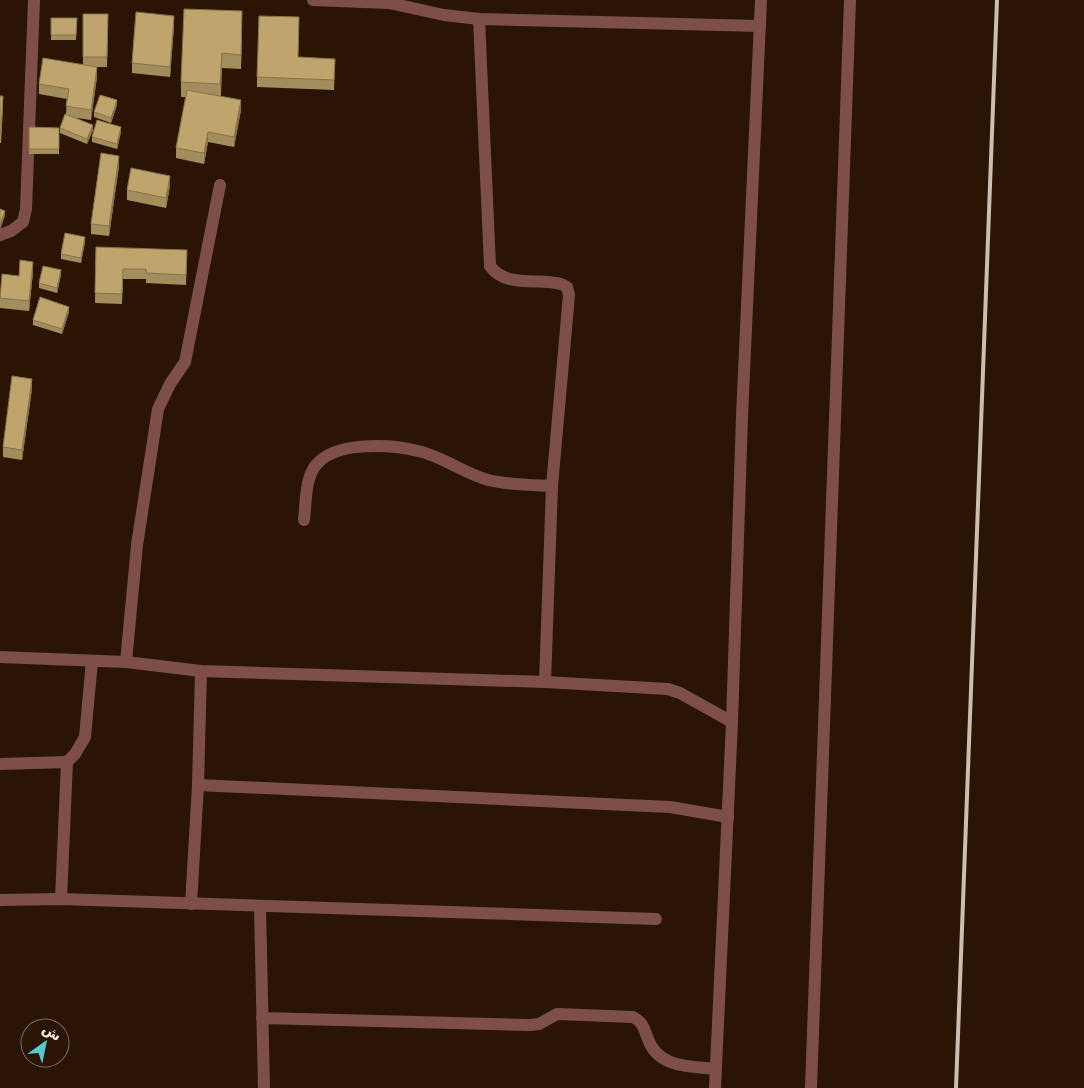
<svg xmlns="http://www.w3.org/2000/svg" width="1084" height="1088" viewBox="0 0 1084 1088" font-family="'DejaVu Sans',Cairo,sans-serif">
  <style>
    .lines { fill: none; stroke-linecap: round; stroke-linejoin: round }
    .minor { stroke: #7d4f48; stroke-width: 12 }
    .rail { stroke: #cebdb1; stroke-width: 4 }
    .wall { fill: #a48d5c }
    .shaded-wall { fill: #86734b }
    .building { fill: #bfa46b; stroke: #86734b }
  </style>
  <rect width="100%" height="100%" fill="#2a1505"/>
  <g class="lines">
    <g class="minor">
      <polyline points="313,0 389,3 444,15 479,19 760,26"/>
      <path d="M479 19 490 266C505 288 539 278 561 284L567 287 569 295 552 486 545 682"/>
      <polyline points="0,235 11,231 23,222 26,209 34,0"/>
      <path d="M304 520C306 503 305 478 316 465 335 441 391 444 418 451 442 456 463 473 488 480 509 485 531 485 552 486"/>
      <polyline points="0,657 126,662 201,671 545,682 668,689 680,693 732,722"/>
      <polyline points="126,662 137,545 158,409 170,384 185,362 220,185"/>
      <polyline points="0,764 67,762"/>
      <polyline points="198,785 670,807 728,817"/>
      <polyline points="61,899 67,762 75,754 85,737 92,661"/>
      <polyline points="0,900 61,899 656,919"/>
      <polyline points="191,904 198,785 201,671"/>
      <polyline points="260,907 264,1088"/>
      <path d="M262 1018 530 1025 539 1024 557 1014 633 1017C643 1022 644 1029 648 1039 658 1068 690 1066 716 1069"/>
      <polyline points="715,1088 732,722 742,416 761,0"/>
      <polyline points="811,1088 850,0"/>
    </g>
    <polyline class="rail" points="956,1088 997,0"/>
  </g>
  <g class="wall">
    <polygon points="83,14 108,14 107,67 97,67 97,77 91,120 77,118 93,130 87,144 60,133 60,128 66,114 67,99 39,94 39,84 83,64"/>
    <polygon points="51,18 77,18 76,40 51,40"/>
    <polygon points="174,26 170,77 132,73 132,63"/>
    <polygon points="242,26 241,69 222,68 221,96 241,110 234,147 208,142 204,164 176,158 176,148 186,97 181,97 181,82"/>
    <polygon points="298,57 335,59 334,90 257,87 257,77"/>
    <polygon points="0,96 3,106 1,143 0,143"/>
    <polygon points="117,105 111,123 94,117 94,112"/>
    <polygon points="29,127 59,128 59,154 29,154"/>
    <polygon points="121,132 117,149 92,142 92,137"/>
    <polygon points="119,166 109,236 91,234 91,224"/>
    <polygon points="170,186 166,208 127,200 127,190"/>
    <polygon points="85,242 81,263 61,259 61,254"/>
    <polygon points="96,247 187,260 186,285 146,283 146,279 123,279 122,304 95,303"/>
    <polygon points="33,272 29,311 0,308 0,293 19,276"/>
    <polygon points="61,275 57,293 39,288 39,283"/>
    <polygon points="69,312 62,334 33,325 33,320"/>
    <polygon points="32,389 22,460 3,457 3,447"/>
  </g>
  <g class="shaded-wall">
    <polygon points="242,11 242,26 241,69 241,55"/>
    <polygon points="174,16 174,26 170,77 170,67"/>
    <polygon points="222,53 222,68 220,98 220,84"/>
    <polygon points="97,67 97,77 91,120 91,110"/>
    <polygon points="117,100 117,105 111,123 111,118"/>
    <polygon points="241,100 241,110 234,147 234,137"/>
    <polygon points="93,125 93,130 87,144 87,139"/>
    <polygon points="121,127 121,132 117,149 117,144"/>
    <polygon points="208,132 208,142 204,164 204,153"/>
    <polygon points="119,156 119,166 109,236 109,226"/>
    <polygon points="170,176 170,186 166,208 166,198"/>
    <polygon points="5,211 5,216 0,230 0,225"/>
    <polygon points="85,237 85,242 81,263 81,258"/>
    <polygon points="33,262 33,272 29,311 29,301"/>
    <polygon points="61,270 61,275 57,293 57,288"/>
    <polygon points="69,307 69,312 62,334 62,329"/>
    <polygon points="32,379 32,389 22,460 22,450"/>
  </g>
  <g class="building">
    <polygon points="184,9 242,11 241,55 222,53 220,84 181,82"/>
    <polygon points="136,12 174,16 170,67 132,63"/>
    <polygon points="83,14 108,14 107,57 83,57"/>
    <polygon points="259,16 299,17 298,57 335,59 334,80 257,77"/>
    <polygon points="51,18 77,18 76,35 51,35"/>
    <polygon points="43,58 97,67 91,110 66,106 69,89 39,84"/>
    <polygon points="187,90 241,100 234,137 208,132 204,153 176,148"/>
    <polygon points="100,95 117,100 111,118 94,112"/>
    <polygon points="0,96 3,96 1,133 0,133"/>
    <polygon points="65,114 93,125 87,139 60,128"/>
    <polygon points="97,120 121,127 117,144 92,137"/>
    <polygon points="29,127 59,128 59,149 29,149"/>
    <polygon points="101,153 119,156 109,226 91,224"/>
    <polygon points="131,168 170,176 166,198 127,190"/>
    <polygon points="0,209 5,211 0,225"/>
    <polygon points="65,233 85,237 81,258 61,254"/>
    <polygon points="96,247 187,250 186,275 146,273 146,269 123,269 122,294 95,293"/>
    <polygon points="20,260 33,262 29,301 0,298 2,274 19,276"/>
    <polygon points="43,266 61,270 57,288 39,283"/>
    <polygon points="40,297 69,307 62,329 33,320"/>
    <polygon points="12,376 32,379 22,450 3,447"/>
  </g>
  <g transform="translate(45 1043) rotate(33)"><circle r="24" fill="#2a1505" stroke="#7d6a5d"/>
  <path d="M0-4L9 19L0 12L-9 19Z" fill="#52ccd1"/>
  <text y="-8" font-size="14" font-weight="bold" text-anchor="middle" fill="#faeae0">ش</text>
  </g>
</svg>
